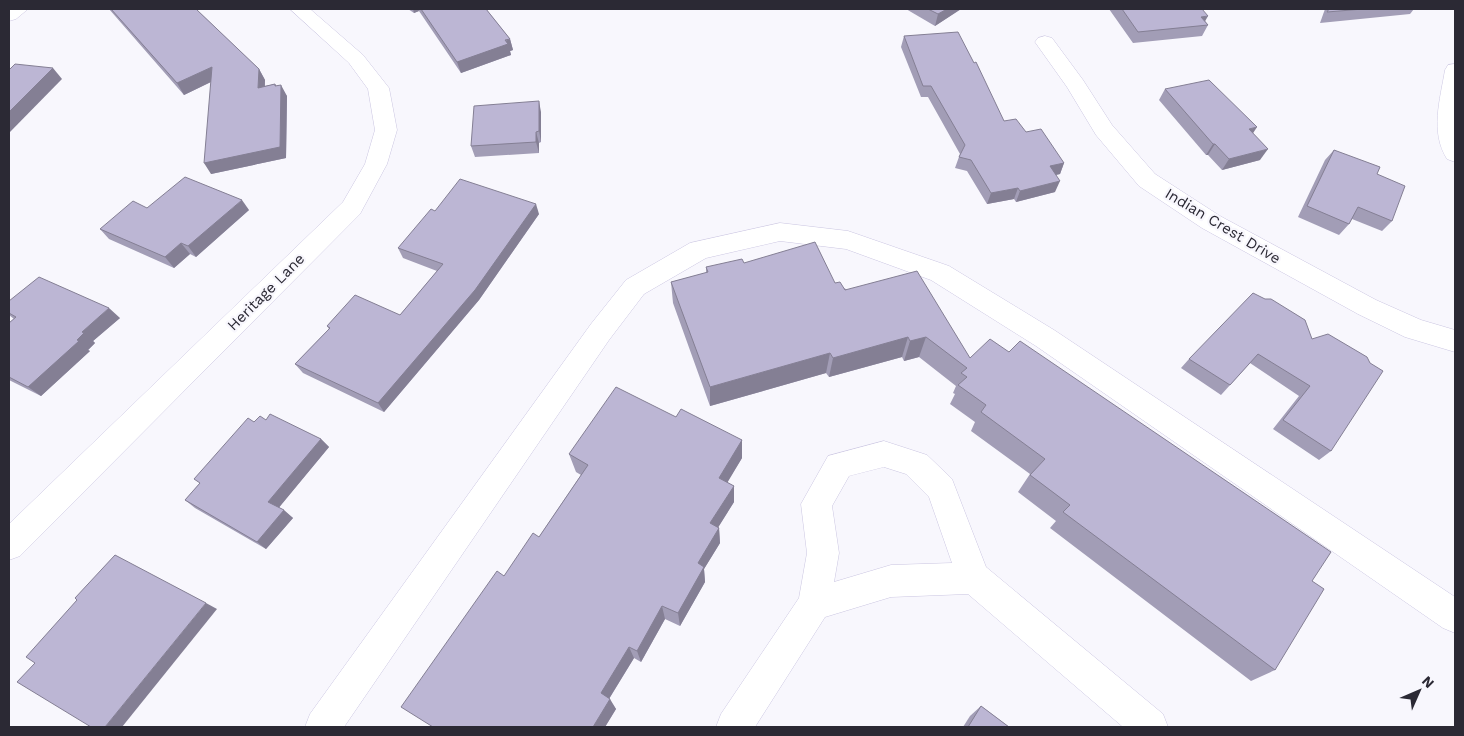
<svg xmlns="http://www.w3.org/2000/svg" width="1464" height="736" viewBox="0 0 1464 736" font-family="'Work Sans',sans-serif">
  <style>
    .lines { fill: none; stroke-linecap: round; stroke-linejoin: round }
    .minor-casing { stroke: #cbc6e2; stroke-width: 1 }
    .minor { fill: #fff; fill-rule: evenodd }
    .wall { fill: #a29db6 }
    .shaded-wall { fill: #847f94 }
    .building { fill: #bcb6d4; stroke: #847f94 }
    .labels { text-anchor: middle; stroke-width: 4.5; stroke-linejoin: round; paint-order: stroke }
    .street-label { font-size: 15px; fill: #2b2934; stroke: #f8f7fd }
  </style>
  <rect width="100%" height="100%" fill="#f8f7fd"/>
  <g class="lines">
    <g class="minor-casing">
      <g id="minor">
        <polygon points="9,9 28,9 16,19 9,21"/>
        <polygon points="290,9 310,9 363,55 389,88 397,130 387,164 360,214 20,556 9,560 9,524 343,202 365,164 375,130 368,89 349,63"/>
        <polygon points="1045,36 1052,38 1083,80 1112,125 1155,174 1220,216 1376,300 1421,320 1455,330 1455,352 1405,337 1358,314 1202,228 1139,186 1096,135 1067,87 1035,42 1038,38"/>
        <path d="M1455 64V162L1447 159C1430 132 1440 100 1445 70L1448 65Z"/>
        <polygon points="780,223 848,231 949,266 1054,330 1455,597 1455,633 1443,628 1036,346 931,280 846,249 780,241 706,258 644,294 609,340 344,727 305,727 310,714 591,324 626,280 690,243"/>
        <path d="M884 441 927 455 952 479 986 567 1163 714 1168 727H1123L968 594 891 597 825 617 755 727H716L721 714 799 598 807 553 801 504 828 456ZM884 467 906 474 929 497 952 563 891 565 834 582 839 553 832 506 849 476Z"/>
      </g>
    </g>
    <use href="#minor" class="minor"/>
  </g>
  <g class="wall">
    <polygon points="109,9 196,9 259,69 265,80 265,86 275,84 276,86 287,96 286,158 211,174 211,82 184,95"/>
    <polygon points="408,9 486,9 510,39 513,50 510,51 511,55 461,73 419,11 414,13"/>
    <polygon points="906,9 961,9 935,26"/>
    <polygon points="1109,9 1202,9 1205,21 1208,25 1202,36 1133,43"/>
    <polygon points="1325,9 1414,9 1410,14 1320,23"/>
    <polygon points="904,36 1004,121 1026,132 1064,163 1060,174 1056,175 1055,192 1016,202 1014,199 987,204 967,171 955,168 960,154 928,97 921,97 901,47"/>
    <polygon points="1165,89 1253,133 1260,160 1222,170 1208,155 1206,155 1159,100"/>
    <polygon points="541,112 541,142 539,143 539,153 475,157 471,146"/>
    <polygon points="1334,150 1377,174 1392,221 1382,231 1352,219 1349,224 1339,235 1298,217 1325,160"/>
    <polygon points="147,208 249,210 196,257 190,254 174,268 109,239 100,229"/>
    <polygon points="435,211 539,214 479,300 384,412 303,373 295,364 329,329 327,326 400,315 437,271 403,258 398,248"/>
    <polygon points="744,263 835,283 970,358 1312,581 1275,670 1251,681 1050,528 1056,521 1018,492 1030,474 971,431 975,422 950,404 955,394 953,393 956,386 919,357 904,361 902,357 829,377 826,373 710,406 673,303 671,282 706,273 706,267"/>
    <polygon points="1265,299 1305,320 1331,451 1319,460 1273,429 1299,396 1250,363 1221,395 1181,368 1189,359"/>
    <polygon points="9,301 120,318 93,341 95,343 88,350 90,351 41,396 9,380 9,323 14,319 9,315"/>
    <polygon points="676,417 742,440 742,458 727,482 734,486 734,502 718,527 719,528 720,543 704,569 705,582 680,626 665,619 641,662 634,658 609,699 616,709 605,727 433,727 504,576 539,537 581,475 576,472 569,454"/>
    <polygon points="266,420 321,439 329,447 279,507 293,518 266,549 195,508 185,500 254,422"/>
    <polygon points="981,706 1009,727 963,727 970,716"/>
  </g>
  <g class="shaded-wall">
    <polygon points="413,9 418,9 419,11 414,13"/>
    <polygon points="947,9 961,9 935,26 938,14"/>
    <polygon points="1208,16 1203,25 1201,17"/>
    <polygon points="510,39 513,50 510,51 511,55 461,73 457,62"/>
    <polygon points="212,67 219,78 184,95 177,83"/>
    <polygon points="53,68 62,79 10,132 9,130 9,112"/>
    <polygon points="259,69 265,80 264,99 258,88"/>
    <polygon points="275,84 280,94 281,85 287,96 286,158 211,174 204,163 275,86"/>
    <polygon points="539,101 541,112 541,142 539,131"/>
    <polygon points="1257,127 1250,138 1249,129"/>
    <polygon points="536,132 539,143 539,153 536,142"/>
    <polygon points="1213,144 1215,144 1208,155 1206,155"/>
    <polygon points="1268,149 1260,160 1222,170 1229,159"/>
    <polygon points="1064,163 1060,174 1045,177 1050,166"/>
    <polygon points="1060,181 1055,192 1016,202 1020,191"/>
    <polygon points="1018,188 1014,199 987,204 991,193"/>
    <polygon points="242,200 249,210 196,257 188,246"/>
    <polygon points="536,204 539,214 479,300 384,412 378,403"/>
    <polygon points="181,243 190,254 174,268 165,257"/>
    <polygon points="109,308 120,318 93,341 95,343 88,350 90,351 41,396 28,387 77,340 82,332"/>
    <polygon points="908,337 902,357 829,377 833,358"/>
    <polygon points="926,337 919,357 904,361 910,341"/>
    <polygon points="830,353 826,373 710,406 710,387"/>
    <polygon points="321,439 329,447 277,510 268,502"/>
    <polygon points="742,440 742,458 720,495 719,478"/>
    <polygon points="734,486 734,502 711,539 710,523"/>
    <polygon points="284,510 293,518 266,549 257,542"/>
    <polygon points="719,528 720,543 704,569 705,582 680,626 678,613 698,563"/>
    <polygon points="206,603 217,609 122,727 105,727"/>
    <polygon points="662,606 665,619 641,662 637,651"/>
    <polygon points="629,647 634,658 607,702 601,693"/>
    <polygon points="610,699 616,709 605,727 593,727"/>
  </g>
  <g class="building">
    <polygon points="111,9 196,9 259,69 258,88 275,84 275,86 281,85 280,147 204,163 212,67 177,83"/>
    <polygon points="421,9 486,9 510,39 505,40 508,44 457,62"/>
    <polygon points="928,9 947,9 938,14"/>
    <polygon points="1122,9 1202,9 1208,16 1201,17 1208,25 1138,32"/>
    <polygon points="1329,9 1363,9 1327,12"/>
    <polygon points="958,32 974,63 976,62 1004,121 1016,119 1026,132 1041,129 1064,163 1050,166 1060,181 1020,191 1018,188 991,193 971,160 959,157 965,145 931,86 923,86 904,36"/>
    <polygon points="15,64 53,68 9,112 9,70"/>
    <polygon points="1209,80 1257,127 1249,129 1268,149 1229,159 1215,144 1213,144 1165,89"/>
    <polygon points="539,101 539,131 536,132 536,142 471,146 474,106"/>
    <polygon points="1334,150 1380,167 1377,174 1405,186 1392,221 1358,207 1349,224 1307,206"/>
    <polygon points="185,177 242,200 188,246 181,243 165,257 100,229 133,201 147,208"/>
    <polygon points="460,179 536,204 475,290 378,403 295,364 330,328 327,326 355,295 400,315 443,264 398,248 431,209 435,211"/>
    <polygon points="815,242 835,283 840,282 845,290 917,271 970,358 990,339 1009,352 1020,341 1331,552 1312,581 1324,589 1275,670 1063,512 1070,505 1030,475 1045,459 981,412 986,405 958,385 967,377 961,373 967,368 926,337 910,341 908,337 833,358 830,353 710,387 671,282 708,272 706,267 742,259 744,263"/>
    <polygon points="39,277 109,308 82,332 84,333 77,340 79,341 28,387 9,377 9,323 16,317 9,313 9,301"/>
    <polygon points="1253,293 1265,299 1271,299 1305,320 1312,339 1328,334 1367,357 1370,363 1383,371 1331,451 1283,420 1310,386 1258,354 1230,385 1189,359"/>
    <polygon points="616,387 676,417 681,409 742,440 719,478 734,486 710,523 719,528 698,563 704,567 678,613 662,606 637,651 629,647 601,693 610,699 593,727 433,727 401,707 497,571 504,576 533,533 539,537 588,465 569,454"/>
    <polygon points="270,414 321,439 268,502 284,510 257,542 185,500 200,483 194,479 248,418 254,422 260,416 266,420"/>
    <polygon points="115,555 206,603 105,727 91,727 17,682 35,663 26,657 77,600 75,598"/>
    <polygon points="981,706 1009,727 968,727"/>
  </g>
  <g class="labels">
    <g class="street-label">
      <text transform="translate(1223 226) rotate(31)" y="5">Indian Crest Drive</text>
      <text transform="translate(266 292) rotate(-45)" y="5">Heritage Lane</text>
    </g>
  </g>
  <rect width="1464" height="736" fill="none" stroke="#2b2934" stroke-width="20"/>
  <g transform="translate(1419 691) rotate(45)" stroke="#f8f7fd" stroke-width="4" paint-order="stroke">
  <path d="M0-4L9 19L0 12L-9 19Z" fill="#2b2934"/>
  <text y="-8" font-size="14" font-weight="bold" text-anchor="middle" fill="#2b2934">N</text>
  </g>
</svg>
